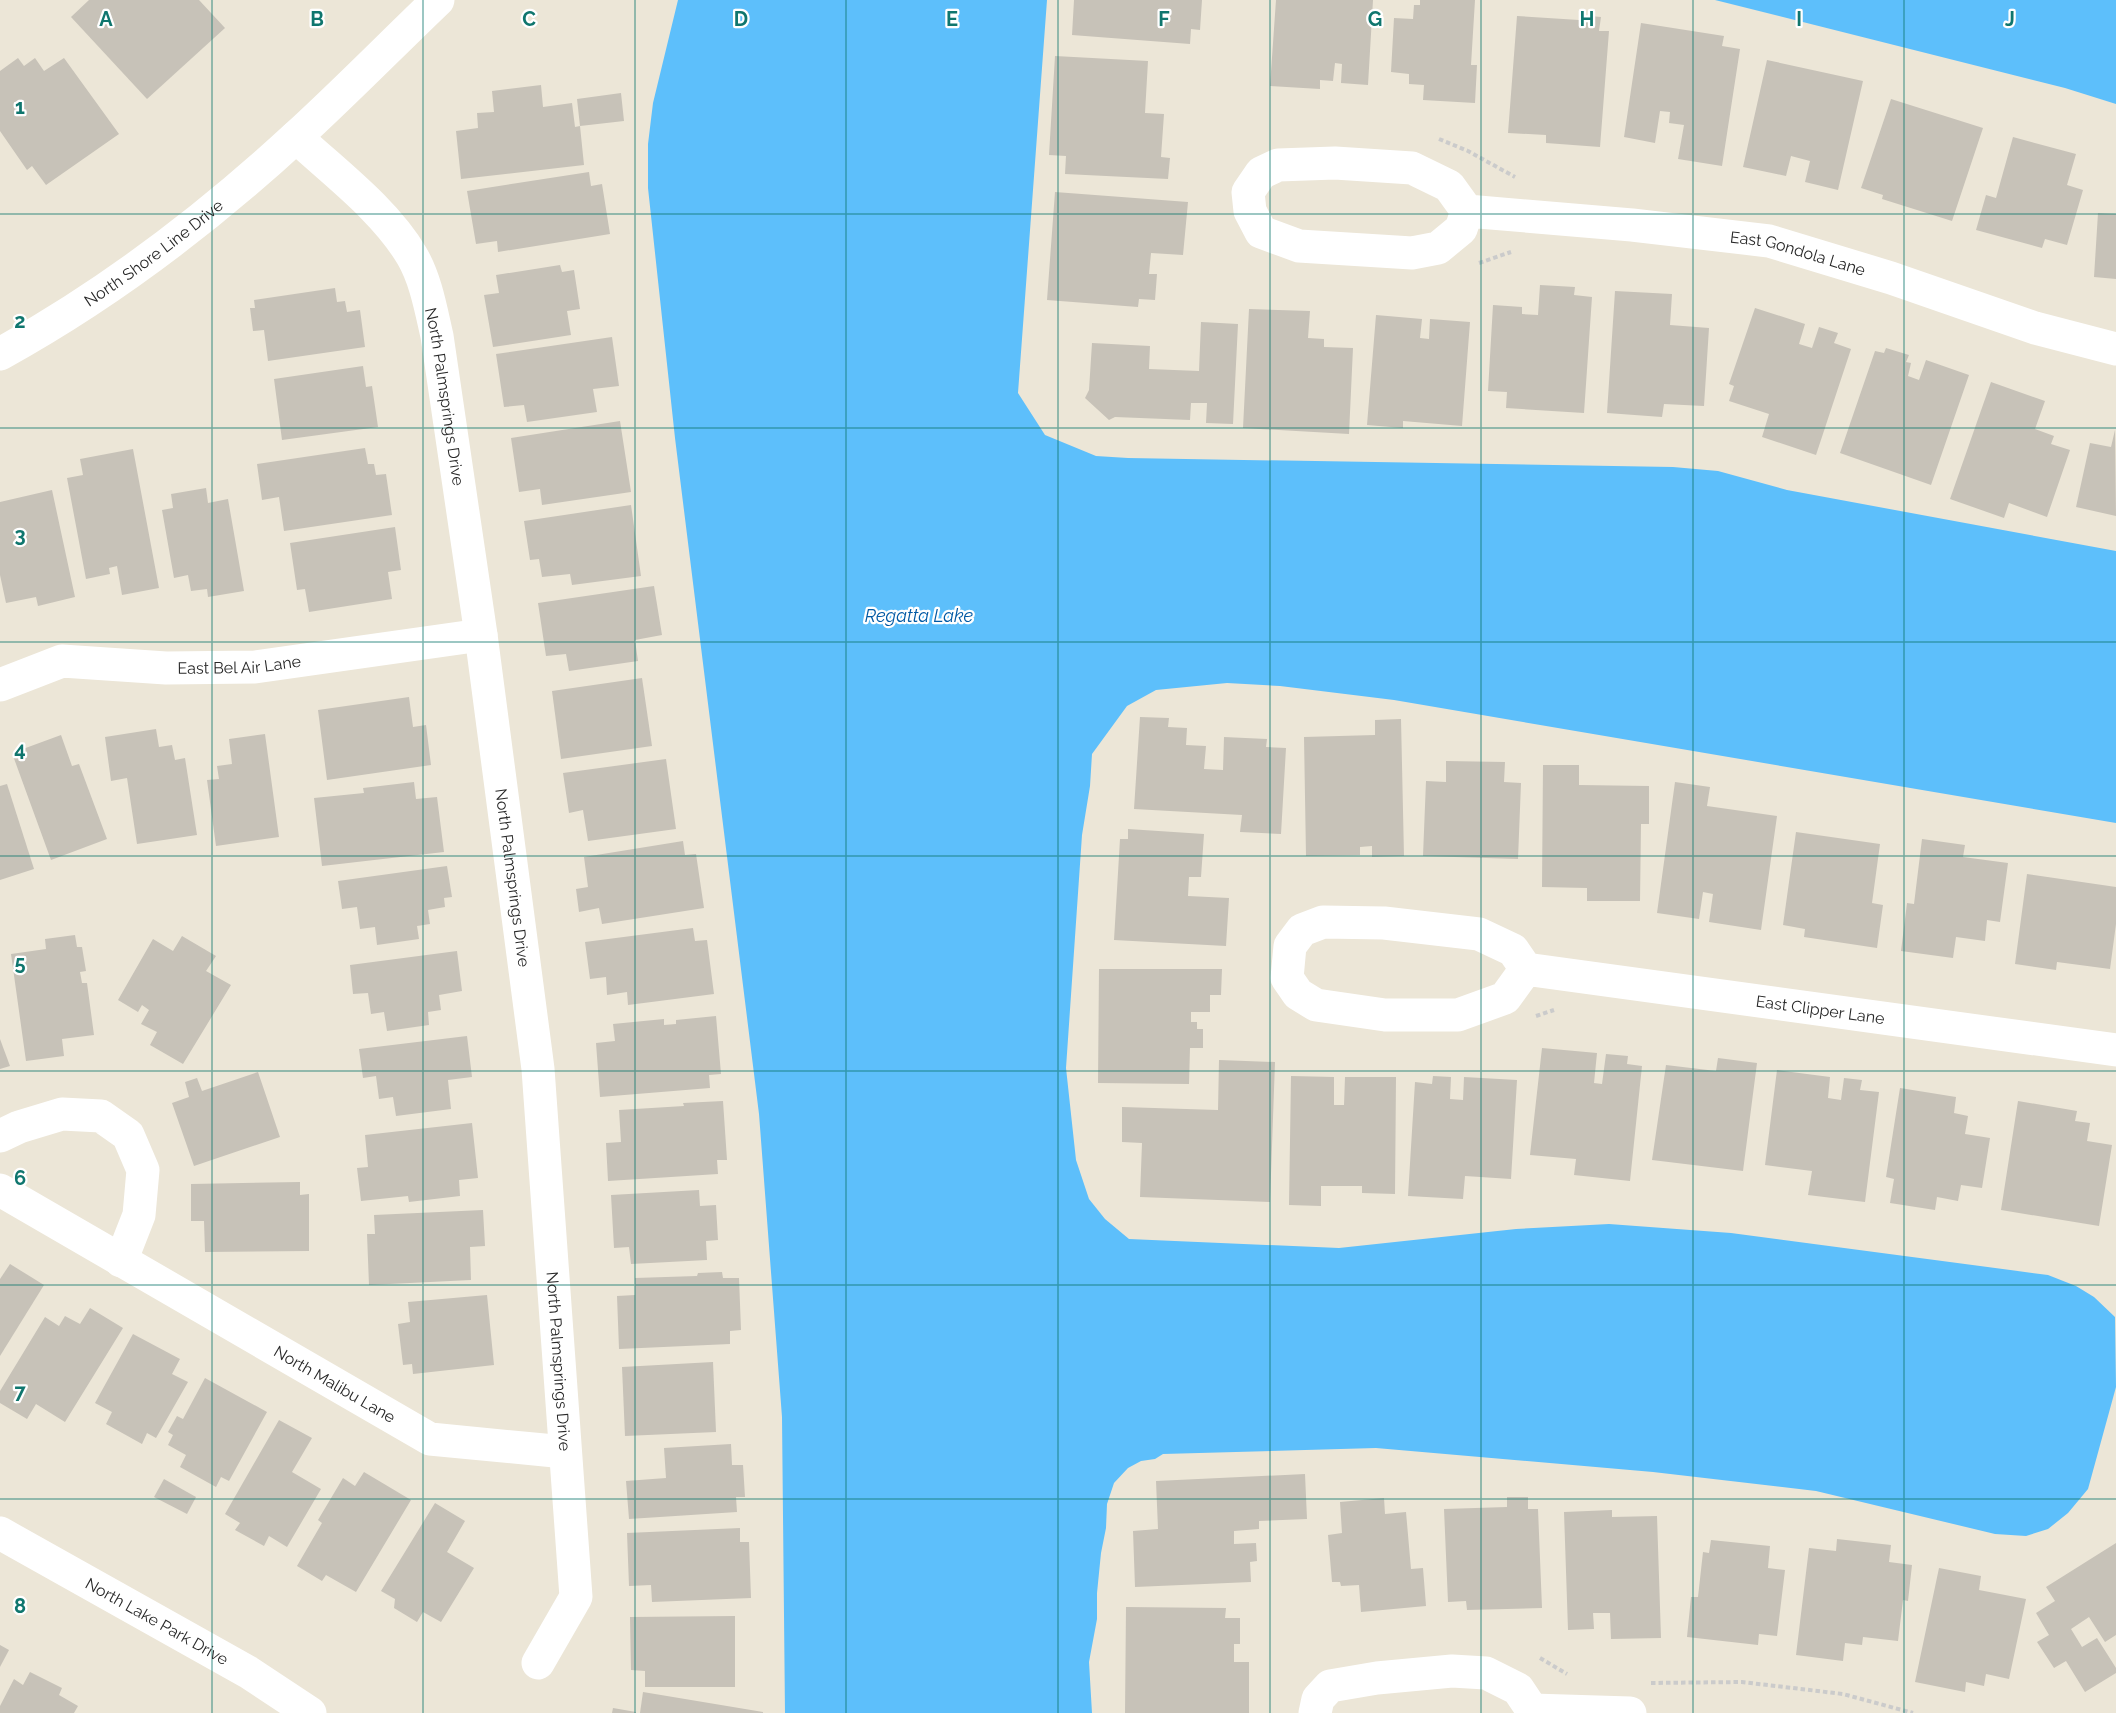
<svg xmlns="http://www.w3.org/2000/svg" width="2116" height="1713" viewBox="0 0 2116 1713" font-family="Raleway,sans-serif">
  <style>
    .water { fill: #5dbffb }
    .building { fill: #c7c2b8 }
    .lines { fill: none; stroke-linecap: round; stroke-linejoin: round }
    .path { stroke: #cbcbcb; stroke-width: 4; stroke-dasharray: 4.5 3; stroke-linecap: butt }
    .street { stroke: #fff; stroke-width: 33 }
    .secondary { stroke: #fff; stroke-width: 33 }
    .grid { fill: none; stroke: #0f766e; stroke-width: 1.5; stroke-opacity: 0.55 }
    .labels { text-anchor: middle; stroke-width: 4.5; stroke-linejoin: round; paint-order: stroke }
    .street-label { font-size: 16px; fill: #282828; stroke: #fff }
    .water-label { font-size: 18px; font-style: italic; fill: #0059a4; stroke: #fff }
    .grid-label { font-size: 20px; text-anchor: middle; font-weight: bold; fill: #0f766e; stroke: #fff; stroke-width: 4.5; stroke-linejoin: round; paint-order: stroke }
  </style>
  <rect width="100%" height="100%" fill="#ece6d7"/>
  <g class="water">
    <polygon points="678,0 1047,0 1018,393 1045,435 1096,456 1128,458 1673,467 1718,471 1787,490 2116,551 2116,823 1394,700 1280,686 1227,683 1156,690 1127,706 1092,754 1090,786 1082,835 1066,1068 1076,1160 1089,1199 1105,1219 1129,1239 1339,1248 1516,1229 1609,1224 1731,1233 2048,1275 2076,1286 2094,1297 2115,1317 2116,1387 2088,1489 2068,1513 2048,1529 2026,1536 1995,1534 1816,1491 1653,1472 1376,1448 1163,1454 1155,1459 1141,1461 1128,1468 1114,1483 1107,1504 1106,1528 1101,1553 1097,1593 1097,1619 1089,1662 1092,1713 785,1713 782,1417 759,1114 675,438 648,188 648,144 653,103"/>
    <polygon points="1715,0 2116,0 2116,104 2065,88"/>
  </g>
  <g class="building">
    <polygon points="89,0 199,0 225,28 147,99 71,17"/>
    <polygon points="1074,0 1202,0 1200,30 1191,29 1190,44 1072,35"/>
    <polygon points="1276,0 1373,0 1368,85 1341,83 1342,64 1335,63 1333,81 1320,80 1320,89 1270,86"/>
    <polygon points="1420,0 1475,0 1471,65 1477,65 1475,103 1423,100 1424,85 1409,84 1409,74 1391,72 1394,18 1413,19 1414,5 1420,5"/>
    <polygon points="1579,15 1601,17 1599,31 1609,31 1600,147 1546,143 1546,135 1508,133 1517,16 1579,20"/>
    <polygon points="1641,23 1724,36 1722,46 1740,49 1722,166 1678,159 1684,125 1669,123 1670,112 1660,111 1655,143 1624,137"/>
    <polygon points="1055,56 1148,61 1145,113 1164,114 1161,157 1170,158 1168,179 1065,174 1066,156 1049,155"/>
    <polygon points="18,58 24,66 35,58 44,71 64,58 119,134 46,185 32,166 27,170 0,131 0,71"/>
    <polygon points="1767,60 1863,81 1838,190 1805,182 1810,161 1791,156 1786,176 1743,167"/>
    <polygon points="541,85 543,107 572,103 575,127 580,126 577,99 621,93 624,121 580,126 584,165 461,179 456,131 478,128 477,113 494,112 492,91"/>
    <polygon points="1891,99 1983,128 1952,221 1882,199 1883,195 1861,188"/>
    <polygon points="2013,137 2076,154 2067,185 2083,190 2067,245 2045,239 2042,248 1976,230 1986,195 1996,198"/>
    <polygon points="589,172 591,186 602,184 610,234 498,252 497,241 476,244 467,191"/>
    <polygon points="1055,192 1188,202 1183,255 1151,253 1149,274 1157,274 1155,300 1139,299 1138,307 1047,300"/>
    <polygon points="2098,213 2116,214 2116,279 2094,277"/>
    <polygon points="560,265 562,272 574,270 580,309 567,311 571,335 493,347 484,295 499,293 496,275"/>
    <polygon points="1540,285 1575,287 1574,295 1592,297 1584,413 1506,408 1507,392 1488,391 1493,305 1522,307 1522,314 1538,315"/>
    <polygon points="335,288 337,302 345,301 347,312 360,310 365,347 268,361 264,330 253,331 250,308 255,308 254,300"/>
    <polygon points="1615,291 1672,294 1670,325 1709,328 1704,406 1664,404 1662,417 1607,413"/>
    <polygon points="1755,308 1805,324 1799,344 1812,348 1819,327 1838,333 1834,343 1851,349 1816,455 1762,437 1769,414 1729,401 1734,386 1729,384"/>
    <polygon points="1249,309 1310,311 1308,338 1324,339 1324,347 1353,348 1349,434 1243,428"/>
    <polygon points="1376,315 1422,319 1420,338 1429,339 1430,319 1470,322 1462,426 1403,421 1403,428 1367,425"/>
    <polygon points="1201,322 1238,324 1233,424 1206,423 1207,403 1191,403 1190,420 1115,417 1109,420 1085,398 1089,390 1092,343 1150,346 1149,369 1199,371"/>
    <polygon points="612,337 619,386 593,389 597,412 527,422 524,405 504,407 496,354"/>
    <polygon points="1886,348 1909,355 1906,362 1911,363 1908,376 1919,380 1926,360 1969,375 1931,485 1840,453 1875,351 1884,353"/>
    <polygon points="363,366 366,387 372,386 378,427 282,440 274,379"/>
    <polygon points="1991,382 2045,401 2035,429 2054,436 2051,444 2070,450 2047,517 2009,503 2004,518 1950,499"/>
    <polygon points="620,421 631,492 542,505 540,489 519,492 511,438"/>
    <polygon points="2115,430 2116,516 2076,507 2090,443 2111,447"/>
    <polygon points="365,448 368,464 374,464 376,475 386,474 392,515 284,531 279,497 262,500 257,464"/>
    <polygon points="133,449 159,588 122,595 117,566 109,568 110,574 86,579 67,478 83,475 80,459"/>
    <polygon points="206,488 208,503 228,499 244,591 208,597 207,589 191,591 188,575 174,578 162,510 173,508 171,494"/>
    <polygon points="52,490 75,597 38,606 36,597 6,603 0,575 0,502"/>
    <polygon points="631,505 641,576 572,585 570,574 542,577 539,559 530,560 524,521"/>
    <polygon points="395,527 401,570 388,572 392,599 309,612 305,589 297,590 290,543"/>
    <polygon points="654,586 662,635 635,640 638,661 569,671 566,654 546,656 538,603"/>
    <polygon points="642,678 652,746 561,759 552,691"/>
    <polygon points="409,697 413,727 426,725 431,765 327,780 318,710"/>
    <polygon points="1140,717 1169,718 1168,727 1187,728 1186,745 1206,746 1204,769 1223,770 1224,737 1267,739 1266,747 1286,748 1281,834 1240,832 1242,815 1134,809"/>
    <polygon points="1401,719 1404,856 1372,857 1372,846 1360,847 1360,855 1306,856 1304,737 1375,735 1375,720"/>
    <polygon points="156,729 159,747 172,745 175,760 185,758 197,835 137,844 127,778 111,781 105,737"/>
    <polygon points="265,734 279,837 216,846 207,780 219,779 217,766 232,764 229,739"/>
    <polygon points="61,735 72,766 79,764 107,839 51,860 12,753"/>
    <polygon points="666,759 676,829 588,841 583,810 569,813 563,773"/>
    <polygon points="1446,761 1505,762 1504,782 1521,783 1518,859 1423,856 1426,781 1446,782"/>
    <polygon points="1543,765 1579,765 1579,785 1649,786 1649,824 1641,824 1640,901 1587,901 1587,888 1542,887"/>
    <polygon points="414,782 416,799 437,797 444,852 322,866 314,798 364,793 363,788"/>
    <polygon points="1675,782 1710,787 1707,806 1777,816 1761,930 1709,922 1713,894 1703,892 1699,919 1657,913"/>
    <polygon points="7,784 34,869 0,880 0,786"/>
    <polygon points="1128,829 1204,834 1201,877 1189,877 1188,896 1229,898 1226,946 1114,940 1120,839 1128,839"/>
    <polygon points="1796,832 1880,844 1872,903 1883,905 1877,948 1804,937 1805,929 1783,925"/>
    <polygon points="1922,839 1965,845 1963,857 2008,863 2000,922 1987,920 1985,941 1956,937 1953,958 1901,951 1907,903 1914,904"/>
    <polygon points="683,841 685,855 696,854 704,908 602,924 599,908 579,912 576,889 588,887 584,857"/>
    <polygon points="447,866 452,897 444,898 445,907 428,910 430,924 417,926 419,939 377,945 375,927 360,929 357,907 342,909 338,881"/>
    <polygon points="2027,874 2116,887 2116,924 2110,969 2057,962 2056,970 2015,964"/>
    <polygon points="693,928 695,941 707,940 714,994 628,1005 627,992 607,995 606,977 590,979 585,942"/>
    <polygon points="75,935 77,947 82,947 86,971 80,972 82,983 87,983 94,1035 62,1039 64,1056 26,1061 11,954 46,949 45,939"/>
    <polygon points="182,936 216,956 206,971 231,985 183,1064 150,1045 157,1032 141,1024 149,1010 142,1005 138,1012 118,1000 153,939 173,951"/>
    <polygon points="457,951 462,991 439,995 441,1010 428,1012 429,1025 387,1031 384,1012 371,1014 368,993 353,994 350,965"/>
    <polygon points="1099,969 1222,969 1221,995 1210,995 1210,1012 1191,1012 1191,1022 1197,1022 1197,1029 1203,1029 1203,1048 1190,1048 1189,1084 1098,1083"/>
    <polygon points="716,1016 721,1074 709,1075 710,1088 600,1097 596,1043 615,1041 613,1024 664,1019 664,1025 676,1024 676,1020"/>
    <polygon points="467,1036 472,1077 448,1080 451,1109 396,1116 393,1097 379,1099 376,1076 363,1078 359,1049"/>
    <polygon points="0,1039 10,1066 0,1069"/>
    <polygon points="1542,1048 1597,1053 1594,1083 1602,1084 1606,1054 1628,1056 1627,1064 1642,1066 1630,1181 1574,1175 1576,1159 1530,1155"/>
    <polygon points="1718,1058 1757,1063 1743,1171 1652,1160 1666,1065 1716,1071"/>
    <polygon points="1219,1060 1275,1062 1270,1202 1140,1197 1142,1143 1122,1142 1122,1107 1218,1110"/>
    <polygon points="1777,1070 1830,1077 1828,1098 1841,1100 1844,1078 1862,1080 1860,1090 1879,1092 1865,1202 1808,1195 1812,1171 1765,1165"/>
    <polygon points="258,1072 280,1137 194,1166 172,1103 189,1097 185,1082 197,1078 202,1091"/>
    <polygon points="1291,1076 1334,1077 1334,1105 1344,1105 1345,1077 1396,1077 1395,1194 1362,1193 1362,1186 1321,1186 1321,1206 1289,1205"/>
    <polygon points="1433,1076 1451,1077 1450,1099 1463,1100 1464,1077 1517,1080 1511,1179 1465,1176 1463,1199 1408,1196 1415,1082 1432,1084"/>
    <polygon points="1900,1088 1956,1097 1954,1113 1968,1116 1965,1134 1990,1138 1982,1188 1961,1185 1958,1201 1937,1197 1935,1210 1890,1203 1894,1179 1886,1177"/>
    <polygon points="723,1101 727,1160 717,1160 718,1174 608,1181 606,1143 621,1142 619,1110 684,1106 683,1103"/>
    <polygon points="2018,1101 2077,1111 2075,1121 2090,1123 2087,1141 2112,1145 2099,1226 2001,1210"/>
    <polygon points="472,1123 478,1178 459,1180 460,1196 409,1202 408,1196 361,1201 357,1168 368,1167 365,1135"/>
    <polygon points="300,1182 300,1195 309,1194 309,1251 205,1252 204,1221 191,1221 191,1184"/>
    <polygon points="699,1190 700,1206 716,1205 718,1240 706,1241 707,1260 631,1264 629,1247 614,1248 611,1195"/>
    <polygon points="483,1210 485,1246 470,1247 471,1280 369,1285 367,1234 375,1234 374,1215"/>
    <polygon points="10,1264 44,1285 0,1356 0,1279"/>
    <polygon points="722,1272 723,1278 739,1278 741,1330 730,1331 730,1344 619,1349 617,1296 635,1295 635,1278 697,1276 698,1273"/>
    <polygon points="487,1295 494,1365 413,1374 412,1364 403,1365 398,1324 410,1322 408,1302"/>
    <polygon points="90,1308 123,1328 65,1422 36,1404 27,1419 0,1403 0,1391 45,1317 59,1326 65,1316 80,1324"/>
    <polygon points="133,1334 180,1359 172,1374 188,1382 156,1438 147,1433 142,1444 106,1424 112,1412 95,1403"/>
    <polygon points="713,1362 716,1432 625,1436 622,1367"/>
    <polygon points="205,1378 267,1412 229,1481 221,1477 216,1487 180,1467 186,1455 168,1445 173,1435 168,1432 177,1416 183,1419"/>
    <polygon points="279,1420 312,1438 292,1472 321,1489 287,1547 269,1536 264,1546 235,1530 240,1523 225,1514"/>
    <polygon points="731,1444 732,1465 743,1465 745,1497 736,1497 737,1512 629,1519 626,1481 666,1478 664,1448"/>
    <polygon points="364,1472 411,1500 356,1592 326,1575 322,1581 297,1566 322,1523 318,1520 343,1478 355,1486"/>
    <polygon points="1305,1474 1307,1519 1259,1521 1259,1529 1234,1531 1234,1544 1256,1543 1257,1561 1250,1562 1251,1582 1135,1587 1133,1531 1158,1529 1156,1481"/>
    <polygon points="164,1479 196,1497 187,1514 154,1497"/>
    <polygon points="1507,1497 1528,1497 1528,1509 1538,1509 1542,1608 1467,1610 1466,1601 1448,1602 1444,1509 1507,1507"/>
    <polygon points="1384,1498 1385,1514 1406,1512 1411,1569 1423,1568 1426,1606 1361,1612 1359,1585 1341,1586 1340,1582 1332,1582 1328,1535 1342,1533 1340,1502"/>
    <polygon points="435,1503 465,1521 447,1552 474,1568 441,1622 423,1612 417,1622 394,1608 395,1599 381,1591"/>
    <polygon points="1612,1510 1612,1517 1657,1516 1661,1638 1611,1639 1610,1613 1593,1613 1594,1629 1568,1630 1564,1512"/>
    <polygon points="740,1528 740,1542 749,1542 751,1598 652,1602 651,1585 629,1586 627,1533"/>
    <polygon points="1837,1539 1891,1545 1889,1562 1912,1565 1908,1601 1903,1600 1898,1641 1863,1637 1862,1645 1845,1643 1843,1661 1796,1655 1809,1548 1836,1551"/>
    <polygon points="1711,1540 1770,1546 1768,1568 1785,1570 1777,1636 1759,1634 1758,1645 1687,1637 1691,1597 1698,1597 1703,1552 1709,1553"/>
    <polygon points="2116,1543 2116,1635 2105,1642 2089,1617 2071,1629 2082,1647 2097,1638 2116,1668 2116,1673 2085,1692 2066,1661 2054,1668 2037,1642 2049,1635 2036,1613 2055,1601 2046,1587"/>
    <polygon points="1939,1568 1981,1576 1979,1590 2026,1599 2009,1679 1986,1674 1984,1686 1966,1682 1965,1692 1915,1682"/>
    <polygon points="1126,1607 1226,1608 1225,1618 1240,1618 1240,1644 1234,1644 1234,1662 1249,1662 1249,1713 1125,1713"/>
    <polygon points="735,1616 735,1687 645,1687 645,1671 631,1670 630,1617"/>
    <polygon points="0,1645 9,1650 0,1667"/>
    <polygon points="30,1672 62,1688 59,1695 78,1706 74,1713 0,1713 0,1706 14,1679 23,1685"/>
    <polygon points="643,1692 763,1712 763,1713 640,1713"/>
    <polygon points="613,1708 636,1712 636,1713 612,1713"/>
  </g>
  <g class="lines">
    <g class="path">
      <polyline points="1439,139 1468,151 1515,177"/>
      <polyline points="1479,263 1511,252"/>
      <polyline points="1536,1016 1554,1010"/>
      <polyline points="1540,1658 1567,1674"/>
      <polyline points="1651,1683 1742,1682 1843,1694 1913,1713"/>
    </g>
    <g class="street">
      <path id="s1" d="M296 137C335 173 385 210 412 256 426 280 431 310 437 336L481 635 538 1069 576 1597 538 1663"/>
      <path id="s2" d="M1467 211 1461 229 1438 248 1412 253 1299 246 1261 232 1250 211 1248 192 1261 173 1278 165 1335 163 1412 168 1449 186 1467 211 1632 225 1769 241 1891 278 2035 328 2116 349"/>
      <path id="s3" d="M0 685 62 661 166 668 255 667 481 635"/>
      <path id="s4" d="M1526 969 1505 998 1458 1015H1385L1316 1005 1298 994 1287 978 1290 946 1302 930 1323 922 1384 923 1479 934 1513 950 1526 969 2116 1050"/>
      <polyline points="0,1136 19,1127 62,1114 101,1116 128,1135 143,1170 139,1215 121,1261"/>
      <path id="s5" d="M0 1190 430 1439 565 1452"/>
      <polyline points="1532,1710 1630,1713"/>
      <polyline points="1315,1713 1318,1699 1330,1686 1377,1678 1452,1671 1486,1673 1518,1689 1532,1710 1531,1713"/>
    </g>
    <g class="secondary">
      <path id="s6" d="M0 354C107 295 207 219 297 136 345 92 391 45 438 0"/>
      <path id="s7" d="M0 1533 248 1672 310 1713"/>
    </g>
  </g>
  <path class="grid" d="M212 0V1713M423 0V1713M635 0V1713M846 0V1713M1058 0V1713M1270 0V1713M1481 0V1713M1693 0V1713M1904 0V1713M0 214H2116M0 428H2116M0 642H2116M0 856H2116M0 1071H2116M0 1285H2116M0 1499H2116"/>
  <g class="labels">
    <g class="street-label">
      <text dy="6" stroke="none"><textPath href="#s6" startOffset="184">North Shore Line Drive</textPath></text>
      <text dy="6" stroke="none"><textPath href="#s2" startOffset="854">East Gondola Lane</textPath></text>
      <text dy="6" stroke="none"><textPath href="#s1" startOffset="312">North Palmsprings Drive</textPath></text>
      <text dy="6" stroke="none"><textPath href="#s3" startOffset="244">East Bel Air Lane</textPath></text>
      <text dy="6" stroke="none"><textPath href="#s1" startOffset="798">North Palmsprings Drive</textPath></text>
      <text dy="6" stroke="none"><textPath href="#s4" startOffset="858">East Clipper Lane</textPath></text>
      <text dy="6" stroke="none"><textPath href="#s1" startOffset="1284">North Palmsprings Drive</textPath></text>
      <text dy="6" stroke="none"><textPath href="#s5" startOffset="387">North Malibu Lane</textPath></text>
      <text dy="6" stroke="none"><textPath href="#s7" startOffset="180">North Lake Park Drive</textPath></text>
    </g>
    <g class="water-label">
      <text x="919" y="622">Regatta Lake</text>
    </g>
  </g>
  <g class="grid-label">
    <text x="106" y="26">A</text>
    <text x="317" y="26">B</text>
    <text x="529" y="26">C</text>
    <text x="741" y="26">D</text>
    <text x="952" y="26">E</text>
    <text x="1164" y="26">F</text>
    <text x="1375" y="26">G</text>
    <text x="1587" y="26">H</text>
    <text x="1799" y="26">I</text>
    <text x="2010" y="26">J</text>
    <text x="20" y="114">1</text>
    <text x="20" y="328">2</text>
    <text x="20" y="542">3</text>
    <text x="20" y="756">4</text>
    <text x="20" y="970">5</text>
    <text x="20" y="1185">6</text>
    <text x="20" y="1399">7</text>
    <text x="20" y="1613">8</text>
  </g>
</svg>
